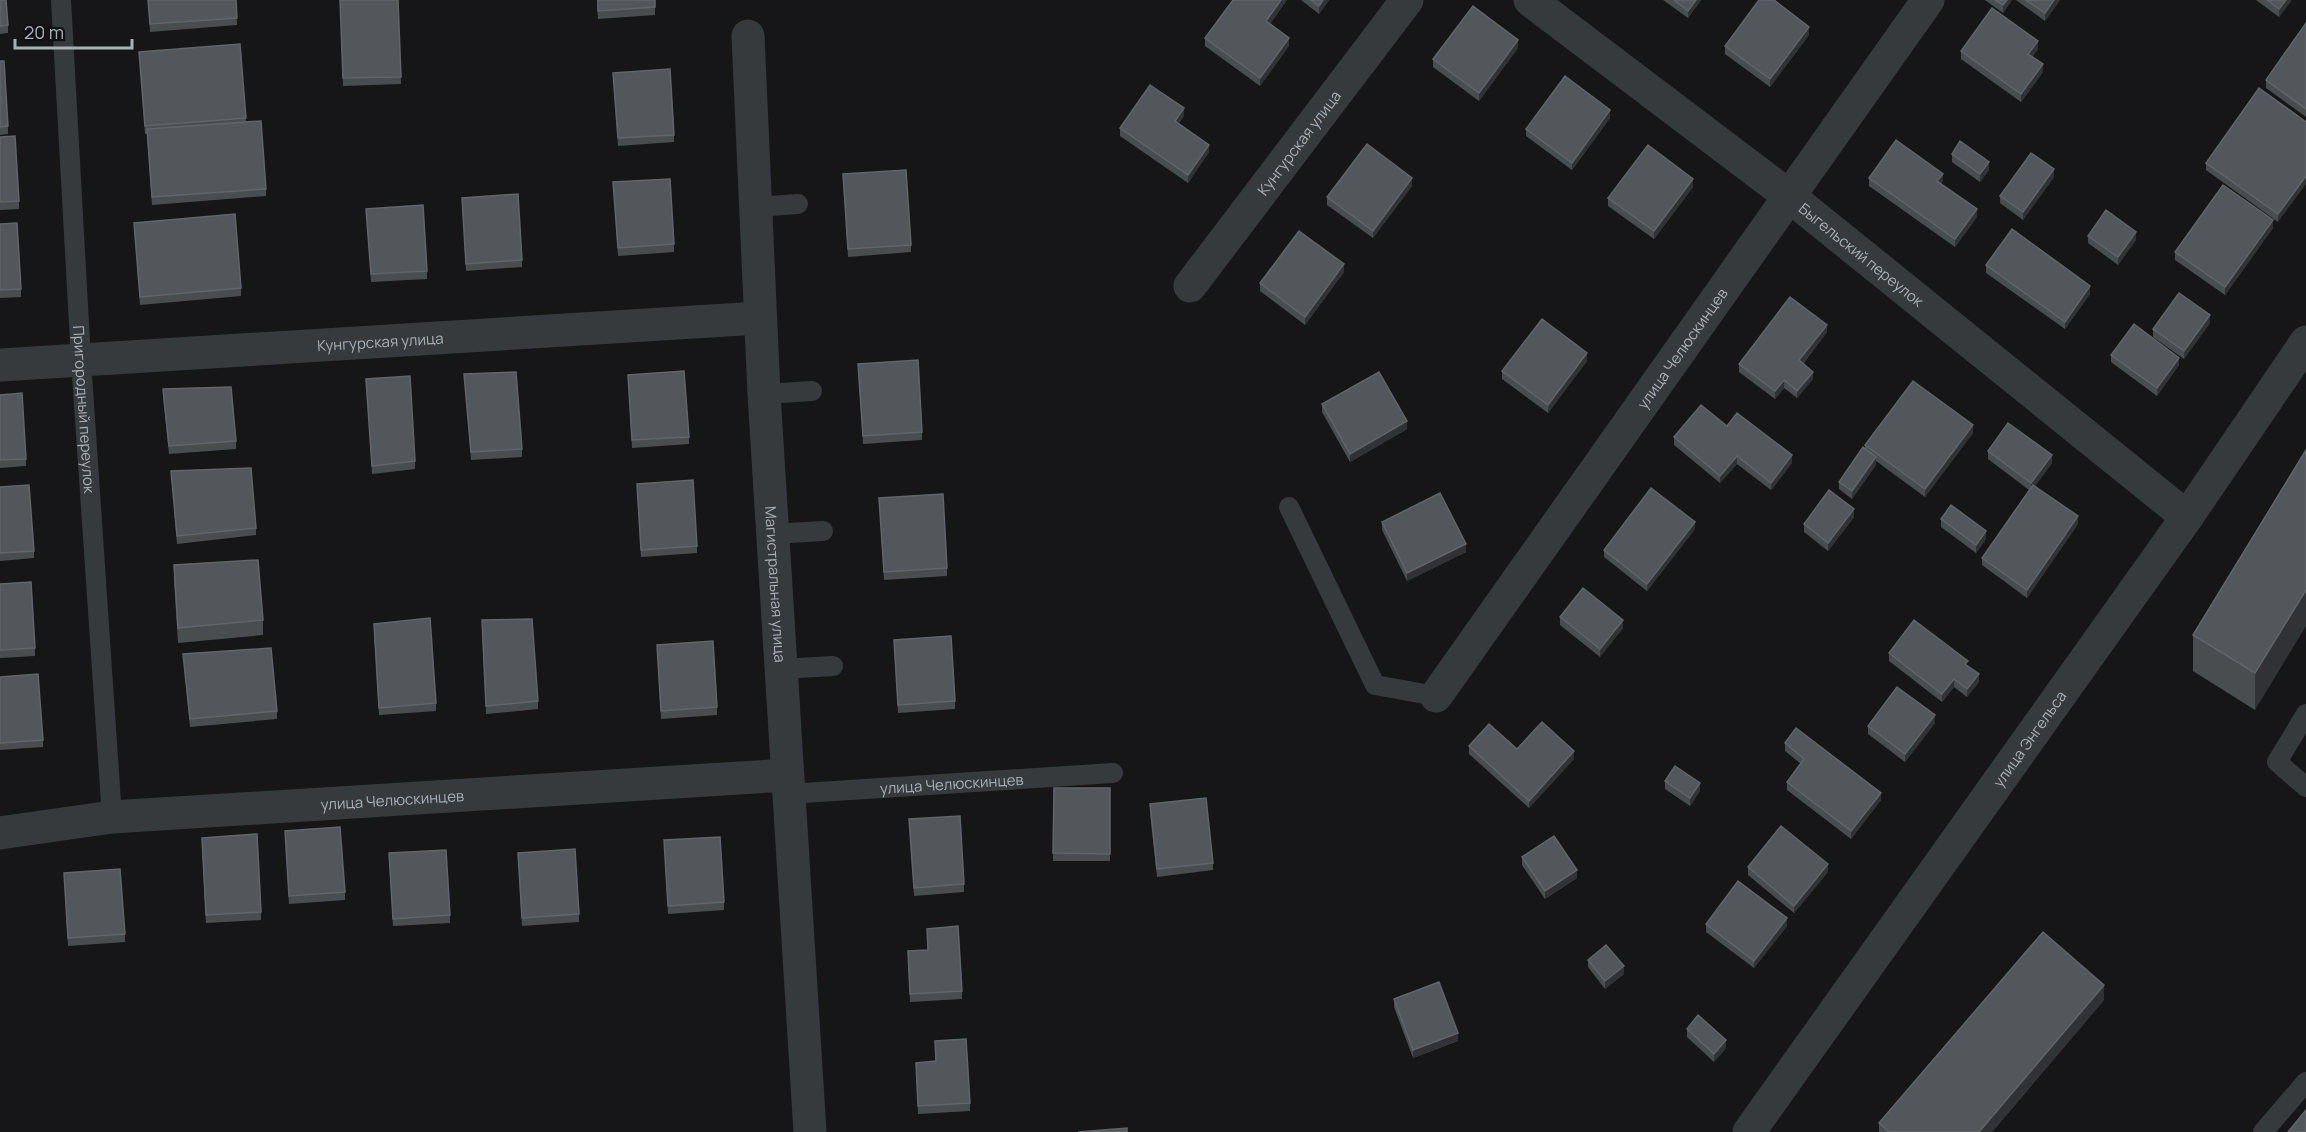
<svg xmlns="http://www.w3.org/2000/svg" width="2306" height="1132" font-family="Manrope,sans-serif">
<rect width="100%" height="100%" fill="#161618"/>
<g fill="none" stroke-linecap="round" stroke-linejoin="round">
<g stroke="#373a3d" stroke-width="20">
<path id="s1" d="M61,0L81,360L112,817"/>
<path d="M755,207L798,204"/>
<path d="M764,394L812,391"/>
<path d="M1289,507L1375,685L1436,696"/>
<path d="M772,534L823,531"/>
<path d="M781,669L833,666"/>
<path d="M2306,714L2277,762L2306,787"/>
<path id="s2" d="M788,794L1113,773"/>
<path d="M2263,1132L2306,1082"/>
</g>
<g stroke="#373a3d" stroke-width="33">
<path id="s3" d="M1530,0L1789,196L2187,517"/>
<path id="s4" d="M748,36L764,394L810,1132"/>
<path id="s5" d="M1190,286L1407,0"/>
<path id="s6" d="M0,365L759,318"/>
<path id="s7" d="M1436,696L1928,0"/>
<path id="s8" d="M0,833L112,817L787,775"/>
<path id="s9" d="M1749,1132L2187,517L2306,342"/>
</g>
</g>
<path fill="#494d50" d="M0,0L8,25V33L0,34Z
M148,0H236L237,25L150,32Z
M340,0H398L401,84L343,86Z
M597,0H655V15L598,19Z
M1233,0H1287L1270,24L1289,46L1260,86L1205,46V38Z
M1301,0H1329L1319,14Z
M1663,0H1701L1688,18Z
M1985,0H2012L2003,13Z
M2016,0H2060L2045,21Z
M2256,0H2291V1L2279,17Z
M2306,23V117L2266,88V80Z
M1809,35L1770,87L1725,54V46Z
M1518,48L1479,101L1433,67V59Z
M2038,49L2032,57L2043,72L2021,102L1961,59V51Z
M139,52L246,118V122L266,189V196L152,205L147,134H145Z
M0,61L8,126V134L0,135Z
M613,73L674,135V142L618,146Z
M1184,116L1179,123L1209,152L1188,183L1120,136V128Z
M1610,118L1572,170L1526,136V129Z
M2306,122L2278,222L2206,170V163Z
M0,137L19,201V209L0,210Z
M1952,154L1989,170L1980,182L1952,162Z
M843,174L911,245V252L848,257Z
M2054,177L2023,220L2000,203V196Z
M1869,178L1943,181L1941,184L1977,217L1955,247L1869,186Z
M613,182L674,244V252L618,256Z
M1412,186L1373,238L1327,205V197Z
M1693,187L1654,239L1608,206V198Z
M462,198L522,260V267L466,271Z
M366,209L427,271V279L371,282Z
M134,223L241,288V296L140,305Z
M0,224L21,289V297L0,298Z
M2273,228L2225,295L2175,260V252Z
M2088,236L2136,240L2118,265L2088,243Z
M1986,265L2090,294L2065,329L1986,273Z
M1344,272L1305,325L1260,291V283Z
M2210,323L2184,359L2153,337V329Z
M1827,332L1803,364L1813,379L1797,398L1784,388L1775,399L1739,372V364Z
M2111,355L2179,365L2157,396L2111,362Z
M1587,361L1548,413L1502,379V371Z
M858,364L922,432V440L863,444Z
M464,374L522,449V457L471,460Z
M628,375L689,437V444L632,448Z
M366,379L415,461V469L372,474Z
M163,389L236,441V449L169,454L163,396Z
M0,395L26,459V466L0,468Z
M1322,404L1407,429L1350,462L1322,412Z
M1727,426L1792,463L1771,490L1737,464L1720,483L1674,445V437Z
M1973,433L1925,497L1876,461V465L1852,499L1839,489V482L1865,449V445Z
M2306,450L2255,710L2193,671V635Z
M1988,451L2052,463L2035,486L2078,524L2027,598L1982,565V558L2029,490L1988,459Z
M171,471L256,528V535L177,544Z
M637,484L697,546V553L641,557Z
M0,487L34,551V558L0,561Z
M879,498L947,568V576L884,580Z
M1854,517L1828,551L1804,532V524Z
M1941,519L1986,539L1976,553L1941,527Z
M1382,522L1466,552L1407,581L1382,530Z
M1695,529L1647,591L1604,557V550Z
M174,565L263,620V635L178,643L174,580Z
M0,584L35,648V656L0,658Z
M1560,617L1623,628L1600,657L1560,625Z
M482,628L538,701V709L486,714Z
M374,632L436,703V711L379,715Z
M894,640L955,701V709L898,713Z
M657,645L717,707V715L661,719Z
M1889,653L1968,666L1979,682L1967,697L1954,687L1942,702L1889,661Z
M183,654L277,711V719L190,727Z
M0,677L43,740V747L0,750Z
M1935,723L1905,762L1868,734V726Z
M1785,743L1881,800L1851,839L1787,790V782L1801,764L1785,751Z
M1469,746L1517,749L1574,759L1529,808L1469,754Z
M1665,781L1700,791L1690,806L1665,789Z
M1054,788H1110V861H1053Z
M1150,804L1213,863V870L1157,877L1150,812Z
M909,819L964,884V892L914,896Z
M285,831L345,892V900L289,904Z
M664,840L724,902V910L668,914Z
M202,846L261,912V920L206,923Z
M389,853L450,915V923L393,926Z
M518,853L579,914V922L522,926Z
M1522,857L1577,878L1545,899L1522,865Z
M1748,867L1828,872L1794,913L1748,875Z
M64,873L125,934V942L68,946Z
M1706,924L1787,926L1754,968L1706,932Z
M927,950L962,991V999L910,1002L908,951Z
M1588,960L1624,974L1605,989L1588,967Z
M1394,999L1458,1041L1413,1058L1394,1007Z
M2104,1000L1992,1132H1879V1123Z
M1687,1029L1726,1048L1714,1062L1687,1037Z
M935,1041L970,1103V1111L918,1114L916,1063L935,1061Z"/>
<path fill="#303235" d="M1281,0H1287L1266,29V21Z
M1323,0H1329L1319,14V6Z
M1696,0H1701L1688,18V11Z
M2007,0H2012L2003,13V5Z
M2054,0H2060L2045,21V13Z
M2286,0H2291V1L2279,17V9Z
M1809,27V35L1770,87V79Z
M1289,38V46L1260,86V78Z
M1518,40V48L1479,101V93Z
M2038,41V49L2028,62V54Z
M2043,64V72L2021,102V94Z
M1184,108V116L1175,128V121Z
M1610,110V118L1572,170V163Z
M1209,145V152L1188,183V175Z
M1989,162V170L1980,182V174Z
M2054,169V177L2023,220V212Z
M1943,174V181L1937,189V181Z
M2306,176V184L2278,222V214Z
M1412,178V186L1373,238V231Z
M1693,179V187L1654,239V231Z
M1977,209V217L1955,247V239Z
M2273,220V228L2225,295V287Z
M2136,232V240L2118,265V257Z
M1344,264V272L1305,325V317Z
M2090,286V294L2065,329V322Z
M2210,315V323L2184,359V351Z
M1827,325V332L1799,368V360Z
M1587,353V361L1548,413V405Z
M2179,358V365L2157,396V388Z
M1813,372V379L1797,398V391Z
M1784,380V388L1775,399V391Z
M1407,421V429L1350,462V454Z
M1973,425V433L1925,497V489Z
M1792,455V463L1771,490V483Z
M2052,455V463L2031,491V483Z
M1737,456V464L1720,483V476Z
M1876,457V465L1852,499V491Z
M1854,509V517L1828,551V543Z
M2078,516V524L2027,598V590Z
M1695,522V529L1647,591V584Z
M1986,531V539L1976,553V545Z
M1466,544V552L1407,581V573Z
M2306,590V626L2255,710V673Z
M1623,620V628L1600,657V649Z
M1979,674V682L1967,697V689Z
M1954,679V687L1942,702V694Z
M1935,715V723L1905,762V754Z
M1574,751V759L1529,808V801Z
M1700,783V791L1690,806V798Z
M1881,793V800L1851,839V831Z
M1828,864V872L1794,913V906Z
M1577,870V878L1545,899V891Z
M1787,918V926L1754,968V961Z
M1624,966V974L1605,989V981Z
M2104,985V1000L1992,1132H1979Z
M1458,1033V1041L1413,1058V1050Z
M1726,1040V1048L1714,1062V1054Z"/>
<path fill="#53575b" stroke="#616569" stroke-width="1.5" d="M0,0H6L8,25L0,26Z
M148,0H236L237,18L150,24Z
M340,0H398L401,77L343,78Z
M598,0H655V7L598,11Z
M1233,0H1281L1266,21L1289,38L1260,78L1205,38Z
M1311,0H1323L1319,6Z
M1674,0H1696L1688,11Z
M1759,0H1774L1809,27L1770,79L1725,46Z
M1995,0H2007L2003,5Z
M2026,0H2054L2045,13Z
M2267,0H2286L2279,9Z
M1473,6L1518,40L1479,93L1433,59Z
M1992,8L2038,41L2028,54L2043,64L2021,94L1961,51Z
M2306,23V109L2266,80Z
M240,44L246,118L145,126L139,52Z
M0,61H4L8,126L0,127Z
M670,69L674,135L618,138L613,73Z
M1565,76L1610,110L1572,163L1526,129Z
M1150,85L1184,108L1175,121L1209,145L1188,175L1120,128Z
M2259,88L2306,122V176L2278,214L2206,163Z
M261,121L266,189L152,197L147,129Z
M15,136L19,201L0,202V137Z
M1896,140L1943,174L1937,181L1977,209L1955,239L1869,178Z
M1960,141L1989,162L1980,174L1952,154Z
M1367,144L1412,178L1373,231L1327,197Z
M1648,145L1693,179L1654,231L1608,198Z
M2031,153L2054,169L2023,212L2000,196Z
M906,170L911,245L848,249L843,174Z
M670,179L674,244L618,248L613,182Z
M2223,185L2273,220L2225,287L2175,252Z
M518,194L522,260L466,264L462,198Z
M423,205L427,271L371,274L366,209Z
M2106,210L2136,232L2118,257L2088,236Z
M235,214L241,288L140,297L134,223Z
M17,223L21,289L0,290V224Z
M2012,229L2090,286L2065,322L1986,265Z
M1299,231L1344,264L1305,317L1260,283Z
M2179,293L2210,315L2184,351L2153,329Z
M1790,297L1827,325L1799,360L1813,372L1797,391L1784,380L1775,391L1739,364Z
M1542,319L1587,353L1548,405L1502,371Z
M2134,324L2179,358L2157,388L2111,355Z
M918,360L922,432L863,436L858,364Z
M684,371L689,437L632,440L628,375Z
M516,372L522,449L471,452L464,374Z
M1379,372L1407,421L1350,454L1322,404Z
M410,376L415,461L372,466L366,379Z
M1913,381L1973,425L1925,489L1865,445Z
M231,387L236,441L169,446L163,389Z
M22,393L26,459L0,460V395Z
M1701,405L1727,426L1737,413L1792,455L1771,483L1737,456L1720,476L1674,437Z
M2008,423L2052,455L2031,483L1988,451Z
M1863,447L1876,457L1852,491L1839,482Z
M2306,450V590L2255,673L2193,635Z
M251,468L256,528L177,536L171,471Z
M693,480L697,546L641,550L637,484Z
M29,485L34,551L0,553V487Z
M2033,485L2078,516L2027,590L1982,558Z
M1651,488L1695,522L1647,584L1604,550Z
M1829,490L1854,509L1828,543L1804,524Z
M1440,493L1466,544L1407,573L1382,522Z
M943,494L947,568L884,572L879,498Z
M1951,505L1986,531L1976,545L1941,519Z
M258,560L263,620L178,628L174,565Z
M31,582L35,648L0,650V584Z
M1583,588L1623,620L1600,649L1560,617Z
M430,618L436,703L379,708L374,624Z
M532,619L538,701L486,706L482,620Z
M1914,620L1968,661L1965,664L1979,674L1967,689L1954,679L1942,694L1889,653Z
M951,636L955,701L898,705L894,640Z
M713,641L717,707L661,711L657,645Z
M271,648L277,711L190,719L183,654Z
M38,674L43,740L0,743V677Z
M1897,687L1935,715L1905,754L1868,726Z
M1542,722L1574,751L1529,801L1469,746L1489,724L1517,749Z
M1796,728L1881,793L1851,831L1787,782L1804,759L1785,743Z
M1675,766L1700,783L1690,798L1665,781Z
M1054,788H1110V854L1053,853Z
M1206,798L1213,863L1157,869L1150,804Z
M960,816L964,884L914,888L909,819Z
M1781,826L1828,864L1794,906L1748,867Z
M340,827L345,892L289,896L285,831Z
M257,834L261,912L206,915L202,838Z
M1554,836L1577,870L1545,891L1522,857Z
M720,837L724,902L668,906L664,840Z
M575,849L579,914L522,918L518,853Z
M446,850L450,915L393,919L389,853Z
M120,869L125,934L68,938L64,873Z
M1738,881L1787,918L1754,961L1706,924Z
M958,926L962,991L910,994L908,951L928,950L927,929Z
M2043,932L2104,985L1979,1132H1889L1879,1123Z
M1606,945L1624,966L1605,981L1588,960Z
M1439,982L1458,1033L1413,1050L1394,999Z
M1698,1015L1726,1040L1714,1054L1687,1029Z
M966,1039L970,1103L918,1106L916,1063L936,1061L935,1041Z
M2306,1110V1132H2288Z
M1127,1128V1132H1078Z"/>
<g text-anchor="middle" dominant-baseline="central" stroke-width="5" stroke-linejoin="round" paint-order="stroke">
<g font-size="15" fill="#a8b1b7" stroke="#111113">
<text stroke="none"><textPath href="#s5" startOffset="180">Кунгурская улица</textPath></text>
<text stroke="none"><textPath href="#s3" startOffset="418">Быгельский переулок</textPath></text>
<text stroke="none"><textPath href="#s6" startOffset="381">Кунгурская улица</textPath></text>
<text stroke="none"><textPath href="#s7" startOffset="426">улица Челюскинцев</textPath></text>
<text stroke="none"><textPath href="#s1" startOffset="410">Пригородный переулок</textPath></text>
<text stroke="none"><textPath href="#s4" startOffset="549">Магистральная улица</textPath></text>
<text stroke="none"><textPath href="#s9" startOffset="483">улица Энгельса</textPath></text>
<text stroke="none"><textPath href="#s2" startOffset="164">улица Челюскинцев</textPath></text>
<text stroke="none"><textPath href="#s8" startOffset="394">улица Челюскинцев</textPath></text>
</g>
</g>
<path d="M15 39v9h117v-9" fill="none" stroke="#a8b1b7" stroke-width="3"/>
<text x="24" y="39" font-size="18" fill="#a8b1b7" stroke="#111113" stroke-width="4.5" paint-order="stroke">20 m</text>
</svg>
